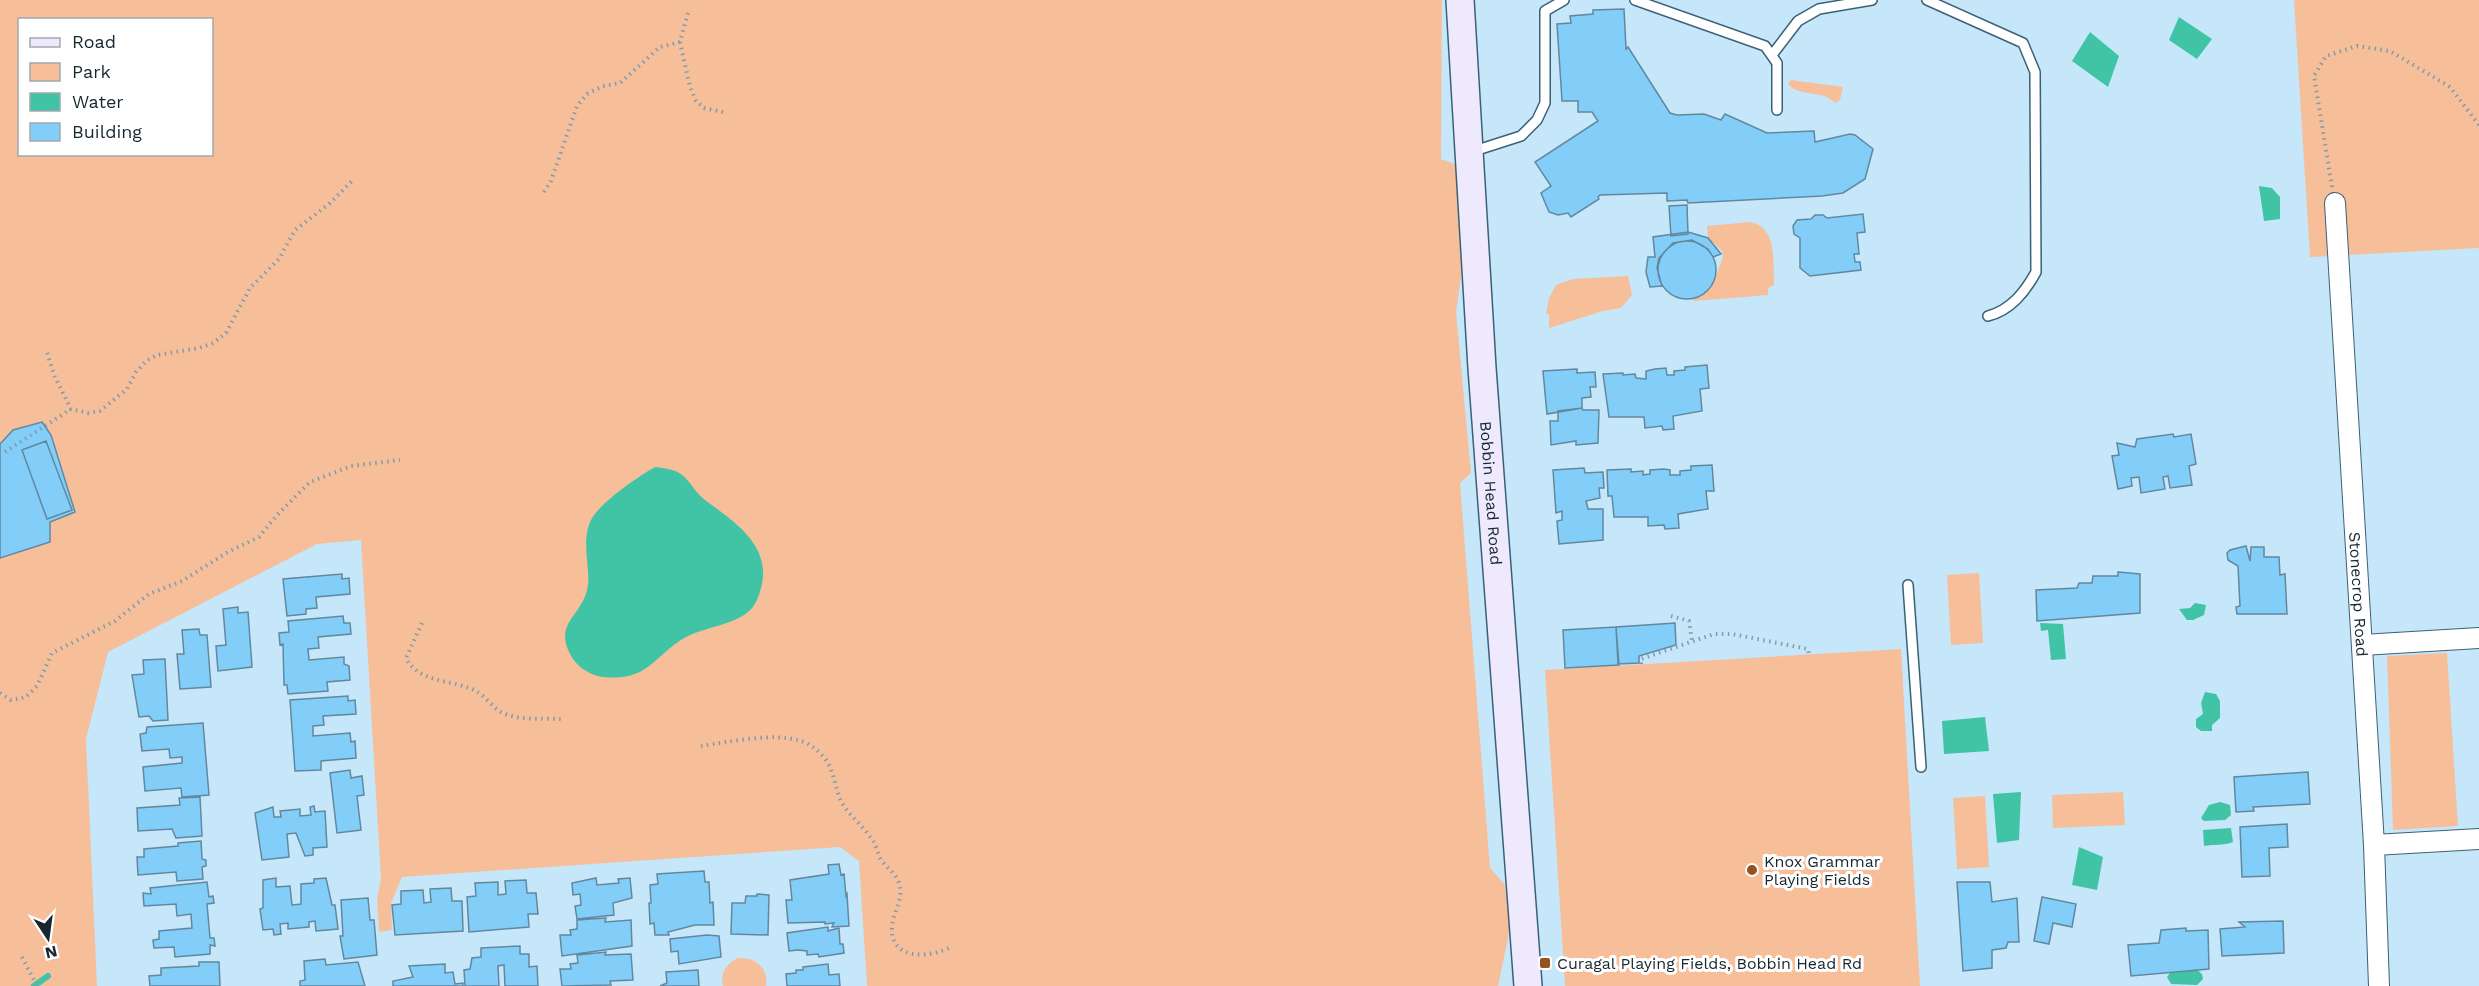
<svg xmlns="http://www.w3.org/2000/svg" width="2479" height="986" font-family="'Work Sans',sans-serif">
<rect width="100%" height="100%" fill="#c6e6fa"/>
<path fill="#f6bf9a" fill-rule="evenodd" d="M0,0H1442L1441,159L1476,172L1456,312L1471,473L1460,483L1490,868L1505,885L1510,928L1498,986H867L859,861L840,847L402,877L391,903L392,930L379,932L377,899L381,879L361,540L317,544L108,652L86,739L97,986H0ZM20,20H212V154H20Z
M2294,0H2479V248L2310,257Z
M1791,80L1843,87L1840,100L1835,103C1822,89 1800,98 1788,84Z
M1750,222C1778,227 1773,263 1774,285L1768,288V295L1694,301L1693,298C1713,292 1717,274 1723,256L1722,251L1708,238L1707,226Z
M1628,276L1632,295L1621,308L1603,311L1549,328V314H1546L1549,298L1556,285L1573,279Z
M1979,573L1983,643L1951,645L1947,575Z
M1901,649L1920,986H1565L1545,670Z
M2447,653L2458,826L2393,830L2387,656Z
M2123,792L2125,825L2053,828L2052,795Z
M1985,796L1989,867L1957,869L1953,798Z
M738,958C756,957 769,968 766,986H723C720,973 726,964 738,958Z"/>
<path fill="#41c4a6" d="M2179,17L2212,39L2197,59L2169,40Z
M2090,32L2119,56L2108,87L2072,61Z
M2259,186L2272,188L2280,197V219L2264,221Z
M655,467C693,470 684,485 709,503C738,524 772,548 761,588C759,596 755,607 748,612C729,627 701,627 681,640C650,661 646,681 603,677C592,676 579,668 573,659C550,622 584,617 588,585C590,562 579,534 595,514C606,499 639,476 655,467Z
M2195,603L2206,605L2204,615L2193,620H2187L2179,609L2190,608Z
M2040,623L2063,624L2066,659L2051,660L2048,630L2041,631Z
M2205,692L2216,694L2220,701V718L2212,725V731H2201L2196,727V719L2203,714L2201,703Z
M1985,717L1989,751L1944,754L1942,721Z
M2021,792L2019,840L1997,843L1993,794Z
M2220,802L2230,805L2231,815L2225,820L2204,821L2201,818L2209,805Z
M2231,828L2233,842C2223,846 2214,844 2204,846L2203,830Z
M2079,847L2103,857L2097,890L2072,885Z
M2196,969L2202,974L2203,979L2197,985L2171,984L2167,977L2170,973Z"/>
<g fill="none" stroke-linecap="round" stroke-linejoin="round">
<path stroke="#41c4a6" stroke-width="6" d="M34,986L48,976"/>
</g>
<path fill="#82cef9" stroke="#62889e" stroke-width="1.5" d="M1624,9L1626,49L1628,47L1670,113L1677,115L1704,114L1721,120L1725,114L1767,133L1814,131L1815,142L1850,134L1855,135L1873,149L1865,179L1843,193L1822,196L1688,203L1687,200L1667,201V193L1600,195L1598,197L1599,199L1571,217L1568,213L1558,215L1549,212L1541,193L1551,186L1535,162L1598,121L1592,112H1578V101H1562L1557,24L1571,23L1570,16L1593,14V10Z
M1687,205L1688,234L1671,236L1669,206Z
M1863,214L1865,232L1857,233L1859,254H1854L1855,262H1860L1861,270L1810,276L1800,268V238L1794,234L1793,226L1797,220L1811,219L1815,215H1823L1827,218Z
M1688,232L1708,238L1721,254L1713,257L1708,249L1692,240L1673,243L1659,258L1657,268L1662,286L1650,287L1646,272L1648,257H1655L1653,237Z
M1658 270a29 29 0 1 1 58 0a29 29 0 1 1-58 0Z
M1707,365L1709,388L1700,389L1702,411L1673,416L1674,429L1663,430L1662,426L1645,428L1644,417H1609L1603,374L1623,373V375L1635,374L1636,378L1646,379V371L1655,369L1666,368L1667,375H1674V371L1685,370V367Z
M1577,369V373L1595,372L1596,387H1590L1591,397L1582,398V408L1547,414L1543,371Z
M1582,408L1583,410H1599L1598,443L1576,445V441L1551,445L1550,421H1558V411Z
M42,422L51,435L75,512L50,522V542L0,558V444L13,430Z
M2173,434L2174,437L2191,434L2196,464L2189,466L2192,485L2170,488L2168,476L2163,477L2165,489L2141,493L2139,477L2131,478L2132,486L2118,489L2112,456L2119,455L2117,443L2135,447L2137,439Z
M46,441L72,510L47,519L22,450Z
M1712,465L1714,491H1706L1708,509L1678,514L1679,528L1665,529L1664,525L1648,526V517H1614L1612,496H1608L1607,470L1631,469V472L1643,471V475L1650,474V470L1664,469L1670,470V475H1680V471L1691,470V466Z
M1584,468L1585,473L1603,472L1604,488H1599L1600,498L1586,501L1588,509H1603V540L1559,544L1557,521L1562,520V511L1556,513L1553,470Z
M2246,546L2250,561L2251,547H2264V557H2279L2280,575L2285,574L2287,614H2237L2236,607L2240,606L2238,566L2228,560L2227,553L2230,550Z
M2118,572L2140,574V613L2037,621L2036,590L2077,588L2079,583H2092L2093,576H2118Z
M342,574V579L349,578L350,594L316,597L317,608L306,609V614L287,616L283,579Z
M238,607V613L248,612L252,667L218,671L216,646L226,645L223,609Z
M343,616L344,623H350L351,634L318,637L319,648L308,649L309,660L344,657V664L349,666L350,680L327,682L328,691L288,694L287,685H284L283,644L280,645L279,633L289,632L288,621Z
M1675,623L1676,645L1639,656V663L1618,664L1616,627Z
M1616,627L1619,665L1565,668L1563,630Z
M199,629L200,635H207L211,687L180,689L177,654H184L182,630Z
M165,659L168,720L153,721L149,716L139,717L132,675L144,674L143,660Z
M348,696V701L355,700L356,714L323,716L324,725L313,726V736L350,733L351,742L355,741L356,758L321,761V770L295,771L290,700Z
M203,723L209,795L182,797L181,788L145,791L143,767L182,763V757L170,758L169,749L142,751L140,734L146,733L147,727Z
M350,770L351,778L362,776L364,795L357,796L361,830L337,833L330,773Z
M2308,772L2310,804L2253,807L2254,811L2236,812L2234,777Z
M200,797L202,836L176,838L172,829L138,831L137,808L180,805L179,798Z
M314,806L315,812L325,811L327,847L313,848V855L305,856L296,833L287,834L289,857L262,860L255,813L273,807L274,817H281L280,811L300,809V816L311,815L310,807Z
M2287,824L2288,847L2269,848L2270,876L2242,877L2240,827Z
M201,841L202,859L206,860V866L202,867L203,879L177,881L176,872L138,875L137,857H144V849L178,846V843Z
M839,864L841,875L844,874L846,896L847,894L849,926L832,927L834,923L825,924V922L788,923L786,900H792L790,880L829,874L828,865Z
M704,871L705,882H709L710,903L713,902L714,925H695L668,932L669,935H655L654,923L650,924L649,903H651L650,885L658,884L657,874Z
M276,878V887L290,886L292,905L301,904V884L314,883V879L326,878L332,905H335L338,929L316,931L315,921L309,922V927L288,929V923L280,924L281,934L274,935L273,929L263,930L260,909L263,908V880Z
M596,878L597,885L619,883L618,879L630,878L632,898L613,903L614,915L577,919L575,906L581,905L580,894L573,895L572,883Z
M526,880L527,893H536L538,914H528L529,927L469,932L467,897L476,896L475,883L498,882V895L506,894L505,881Z
M207,882L209,897L213,896L214,903L207,904L210,938H214L215,946L210,945V954L175,957L174,947L154,948L153,940L159,939V931L192,928L191,914L177,916L176,904L144,906L143,893L151,894L150,888Z
M1957,882H1990L1992,902L2017,898L2019,942H2008L2006,948L1992,950V968L1963,971Z
M451,888L452,901H462L463,931L395,935L392,905L401,904V891L423,890L424,903L431,902L430,889Z
M757,894L769,895L768,935L731,934L732,903H745L746,896H757Z
M2042,897L2076,904L2072,927L2053,923L2049,944L2034,941Z
M368,898L370,920H374L377,955L344,959L340,936H343L341,900Z
M606,918L605,922L631,920L632,946L562,956L560,935H571L570,930L577,929V920Z
M2283,921L2284,953L2222,956L2220,929L2245,927L2239,922Z
M828,927V931L839,928L840,944H843L844,953L819,957L818,954L807,955V951L798,950L789,951L787,933Z
M2186,928V931L2208,930L2209,969L2131,976L2128,945L2159,943L2161,930Z
M707,935L719,936L721,957L679,964L678,951L671,952L670,939Z
M520,946V954H529V967L537,966L538,986H505L504,965L498,966L499,986H465L464,970L470,969L472,958L481,957V948Z
M606,952L605,955L631,954L633,980L610,981L611,985L562,986L560,969H571L570,964L578,963L577,955Z
M325,959L326,965L358,962L365,986H300V981L305,980L304,961Z
M199,962H219L220,986H150L149,976L161,975V968L199,966Z
M445,964V973L453,972L455,984L463,983V986H393V981L413,977L409,966Z
M828,964L829,975L839,974L840,986H787L786,974L796,973V970H803V967Z
M698,970L699,986H660L667,983L666,972Z"/>
<g fill="none" stroke-linecap="round" stroke-linejoin="round">
<defs>
<path id="service" d="M1635,0L1765,46L1777,63V110
M1927,0L2023,43L2035,72L2036,272C2025,292 2011,310 1988,316
M1772,55L1798,21L1819,9L1872,0
M1471,152L1521,136L1537,120L1545,103V11L1564,0
M1908,585L1921,767"/>
<g id="minor">
<path id="s1" d="M2335,203L2374,845L2379,986"/>
<path d="M2362,645L2479,638"/>
<path d="M2374,845L2479,839"/>
</g>
<g id="secondary">
<path id="s2" d="M1460,0L1482,368L1528,986"/>
</g>
</defs>
<use href="#service" stroke="#3c6176" stroke-width="12"/>
<use href="#minor" stroke="#3c6176" stroke-width="22"/>
<use href="#secondary" stroke="#3c6176" stroke-width="30"/>
<path stroke="#819bab" stroke-width="4" stroke-dasharray="1.5 4.5" stroke-linecap="butt" d="M688,13L680,42L690,87L696,101L704,108L727,113
M2332,187L2314,76L2326,56L2357,46L2390,51L2450,87L2479,125
M544,192L551,181L577,106L587,94L603,86L620,83L660,47L680,42
M47,353L55,377L71,409L88,413L100,411L127,389L136,372L146,361L157,355L199,348L213,343L226,333L250,288L279,259L295,230L329,204L353,180
M5,452L71,409
M1671,616L1689,621L1692,642
M422,623L406,658C419,684 453,679 476,691C485,696 492,707 501,712C518,721 542,718 561,719
M1641,664V659L1714,634H1732L1808,649L1809,654
M0,693L11,700L26,697L37,686L52,653L115,621L149,594L182,581L228,552L259,537L277,515L310,482L351,466L400,460
M701,746C728,742 775,732 801,741C811,744 819,751 826,760C836,774 834,791 844,806C852,818 865,828 873,841C877,847 878,856 882,861C888,869 896,874 899,883C904,901 893,911 892,927C890,961 930,958 951,947
M22,957L37,986"/>
<use href="#service" stroke="#fff" stroke-width="9"/>
<use href="#minor" stroke="#fff" stroke-width="20"/>
<use href="#secondary" stroke="#eee9fd" stroke-width="27"/>
</g>
<g fill="#955320" stroke="#fff" stroke-width="2">
<circle cx="1752" cy="870" r="6"/>
<rect x="1539" y="957" width="12" height="12" rx="3"/>
</g>
<g text-anchor="middle" dominant-baseline="central" stroke-width="6" stroke-linejoin="round" paint-order="stroke">
<g font-size="16" fill="#172730" stroke="#fff">
<text stroke="none"><textPath href="#s2" startOffset="494">Bobbin Head Road</textPath></text>
<text stroke="none"><textPath href="#s1" startOffset="392">Stonecrop Road</textPath></text>
</g>
<g font-size="16" fill="#172730" stroke="#fff" text-anchor="start">
<text x="1764" y="861">Knox Grammar<tspan x="1764" dy="18">Playing Fields</tspan></text>
<text x="1557" y="963">Curagal Playing Fields, Bobbin Head Rd</text>
</g>
</g>
<rect x="18" y="18" width="195" height="138" fill="#ffffff" stroke="#a2a9ac" stroke-width="1.5"/>
<rect x="30" y="38" width="30" height="9" fill="#eee9fd" stroke="#a2a9ac" stroke-width="1.5"/>
<text x="72" y="48" font-size="18" fill="#172730">Road</text>
<rect x="30" y="63" width="30" height="18" fill="#f6bf9a" stroke="#a2a9ac" stroke-width="1.5"/>
<text x="72" y="78" font-size="18" fill="#172730">Park</text>
<rect x="30" y="93" width="30" height="18" fill="#41c4a6" stroke="#a2a9ac" stroke-width="1.5"/>
<text x="72" y="108" font-size="18" fill="#172730">Water</text>
<rect x="30" y="123" width="30" height="18" fill="#82cef9" stroke="#a2a9ac" stroke-width="1.5"/>
<text x="72" y="138" font-size="18" fill="#172730">Building</text>
<g transform="translate(48 938) rotate(167)" stroke="#ffffff" stroke-width="4.5" paint-order="stroke">
<path d="M0-4.5L10 22L0 15L-10 22Z" fill="#172730"/>
<text y="-9" font-size="16" font-weight="bold" text-anchor="middle" fill="#172730">N</text>
</g>
</svg>
